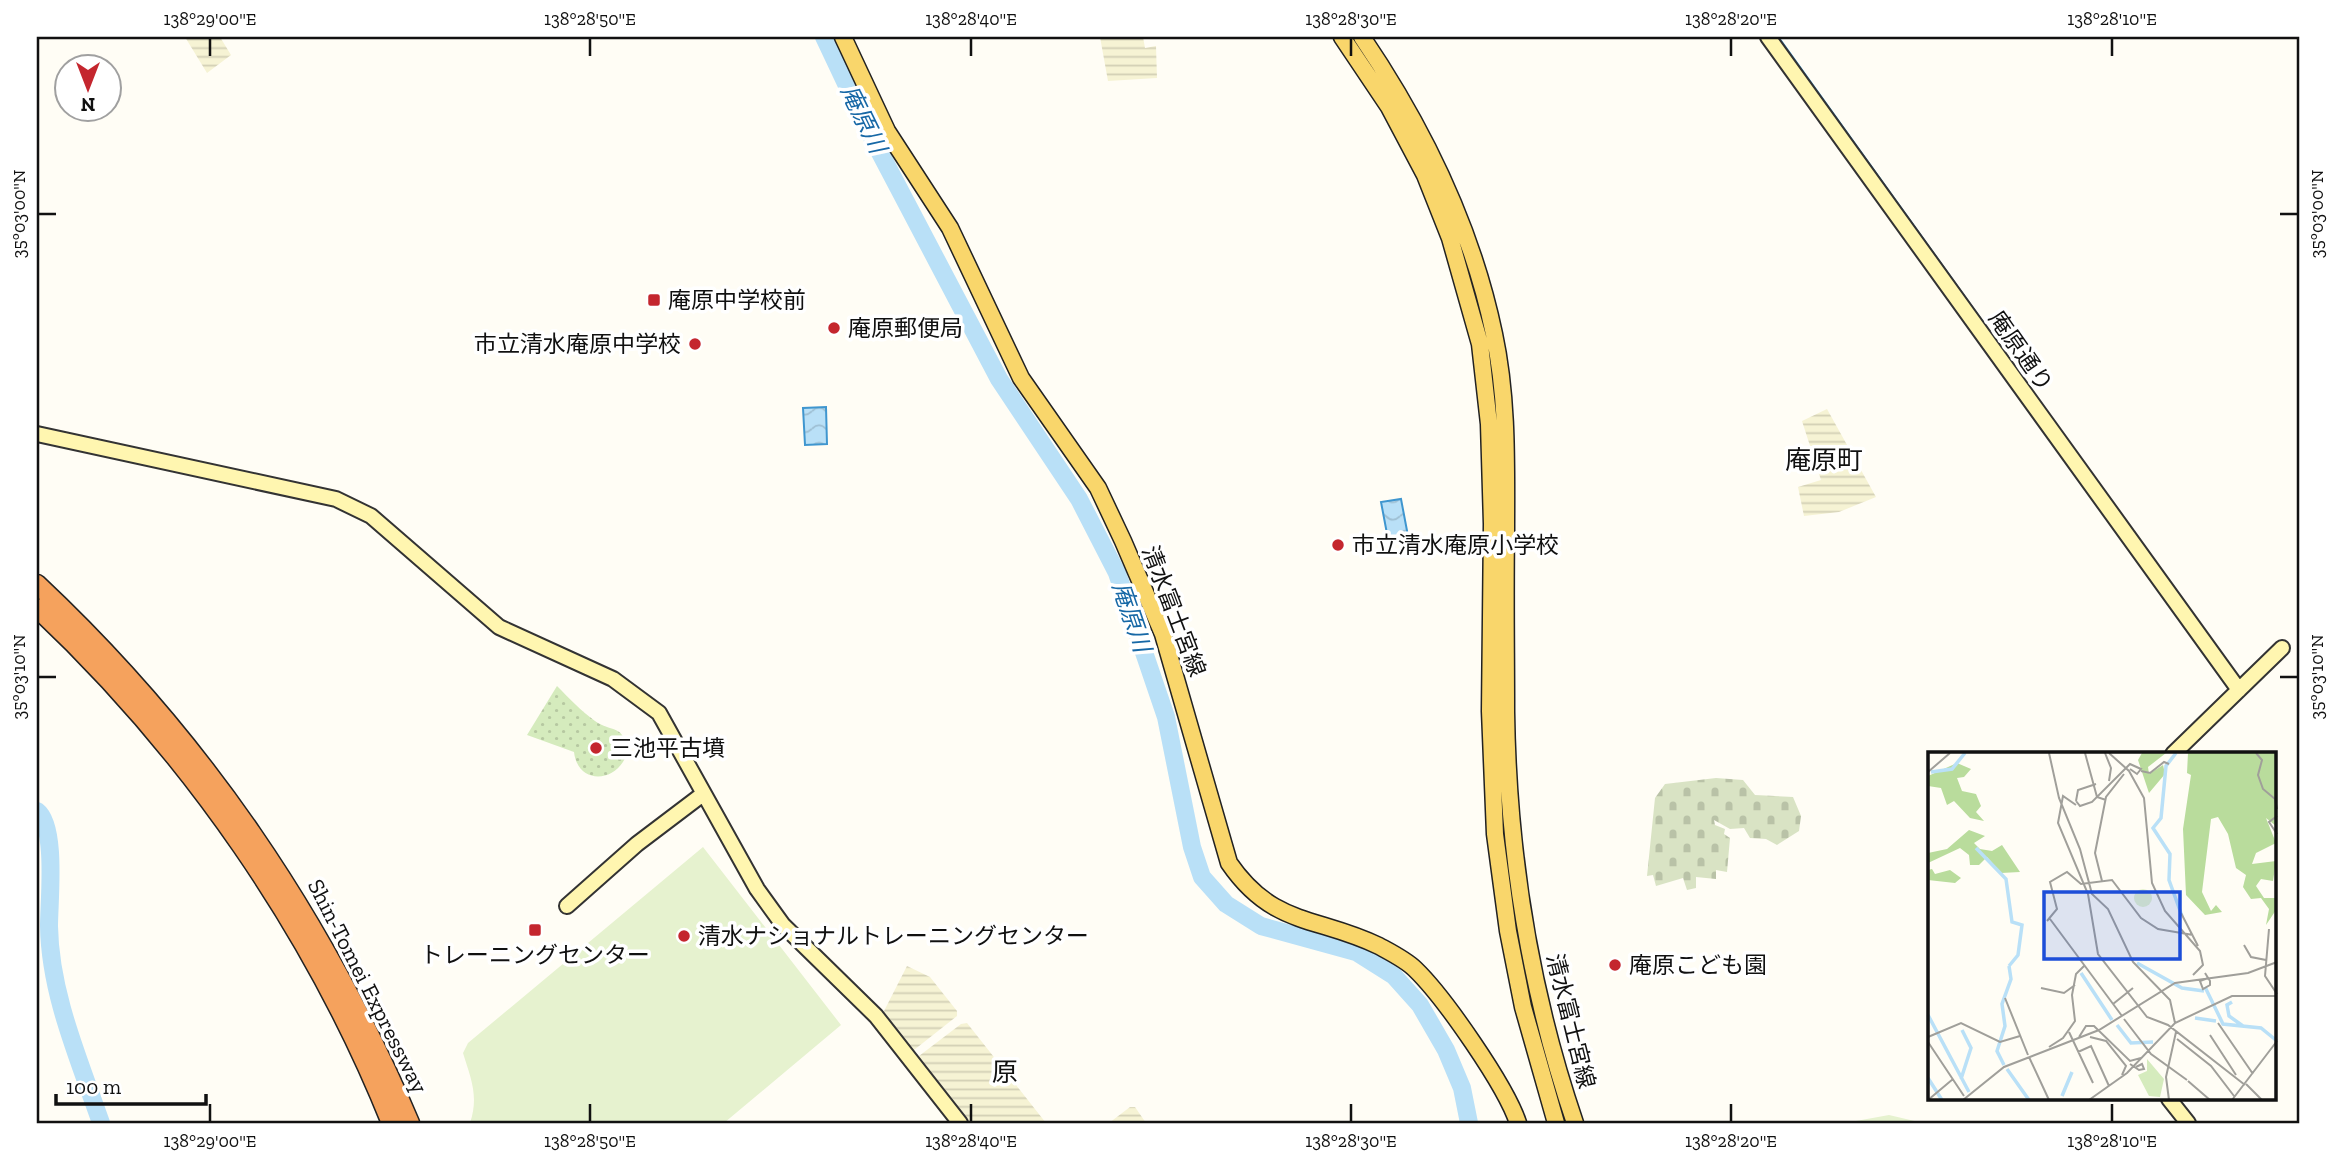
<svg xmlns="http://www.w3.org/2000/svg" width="2336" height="1160" font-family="'Zilla Slab','Noto Sans JP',serif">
<defs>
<pattern id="farmland-rules" width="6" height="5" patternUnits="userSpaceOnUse" patternTransform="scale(1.75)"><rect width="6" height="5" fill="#f6f3d4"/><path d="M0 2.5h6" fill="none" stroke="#d2cfb5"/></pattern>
<pattern id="grass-dots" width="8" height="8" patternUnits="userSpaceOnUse" patternTransform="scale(1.75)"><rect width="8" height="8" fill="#d5ebbd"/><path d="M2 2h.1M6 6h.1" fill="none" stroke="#b6c8a1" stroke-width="1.8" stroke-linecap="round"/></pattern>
<pattern id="cemetery-stones" width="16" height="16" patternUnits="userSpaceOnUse" patternTransform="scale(1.75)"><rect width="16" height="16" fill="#d9e3c4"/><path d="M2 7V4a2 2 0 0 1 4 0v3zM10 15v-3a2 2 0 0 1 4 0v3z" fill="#b9c2a7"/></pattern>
<pattern id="water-waves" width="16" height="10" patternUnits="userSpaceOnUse" patternTransform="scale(1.75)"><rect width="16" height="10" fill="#b9e0f7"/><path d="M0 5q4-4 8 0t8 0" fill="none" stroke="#9ebfd3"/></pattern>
</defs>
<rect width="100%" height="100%" fill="#fffdf5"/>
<path fill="url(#farmland-rules)" d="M185,37H220L231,55L207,73Z
M1100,37H1143L1145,48L1156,46L1157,78L1108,81Z
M1827,409L1876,497L1839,512L1804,516L1798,487L1821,480L1802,421Z
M907,966L930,977L957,1011V1016L914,1050L909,1049L884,1018V1011Z
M967,1023L1046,1123H969L919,1060V1056L961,1024Z
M1130,1107H1135L1146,1123H1109Z"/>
<path fill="url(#grass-dots)" d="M557,686C569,698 581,711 595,721C611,733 625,723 627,753C618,783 578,786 574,752L527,735Z"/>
<path fill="url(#cemetery-stones)" d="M1716,778L1743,780L1755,795L1793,797L1801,816L1799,831L1777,845L1766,839L1750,838L1744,828L1730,829L1714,820L1715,825L1725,829L1724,834L1730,838L1727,872L1716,870V879L1696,877V888L1687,890L1683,878L1656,886L1653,875L1647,876L1655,798L1665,784Z"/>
<path fill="#e6f2cf" d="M703,847L841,1025L724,1123H470C479,1096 471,1079 463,1053L468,1043Z
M1889,1115L1923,1123H1845Z"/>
<path fill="url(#water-waves)" stroke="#3f96cf" stroke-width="2" d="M826,407L827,444L805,445L803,408Z
M1401,499L1408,536L1388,539L1381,502Z"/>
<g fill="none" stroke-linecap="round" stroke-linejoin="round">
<path stroke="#3f96cf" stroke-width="2.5" d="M1778,37L1987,328"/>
<path stroke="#b9e0f7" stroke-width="18" d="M824,37L866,126L999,379L1079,499L1117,573L1166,717L1192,847L1202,877L1226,904L1261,926L1356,952L1394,976L1420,1005L1446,1050L1462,1088L1469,1123
M37,811C57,826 49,901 49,926C50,994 79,1059 101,1123"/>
<defs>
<path id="secondary" d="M1768,37L2239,690
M37,434L336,499L371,516L499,627L613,679L659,713L757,889L783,925L876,1016L960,1123
M2173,754L2282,648
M567,906L637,844L703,794
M2169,1099L2188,1123"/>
<path id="primary" d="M843,37L887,131L950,228L1021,378L1098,488L1123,541L1163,634L1229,863C1273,927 1317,916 1379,946C1390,952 1406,960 1415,969C1444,997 1506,1086 1518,1123
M1342,37L1389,107L1425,175L1450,238L1480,344L1489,424L1492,524L1490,711L1495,834L1508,931L1523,1007L1556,1123
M1362,37C1423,127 1472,228 1494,334C1508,399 1506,466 1506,532C1505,592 1506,652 1506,712C1508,852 1530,991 1575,1123"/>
<path id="highway" d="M37,584C201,738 322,916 410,1123
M37,608C189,751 313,929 391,1123"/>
</defs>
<use href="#secondary" stroke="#333" stroke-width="18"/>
<use href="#primary" stroke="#222" stroke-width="19"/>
<use href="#highway" stroke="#222" stroke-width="21"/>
<use href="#secondary" stroke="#fff6b0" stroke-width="14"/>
<use href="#primary" stroke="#f9d66b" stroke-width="16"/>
<use href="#highway" stroke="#f5a25d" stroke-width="18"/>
</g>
<path fill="none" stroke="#111" stroke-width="2.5" d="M210,38V56M590,38V56M971,38V56M1351,38V56M1731,38V56M2112,38V56M38,214H56M2280,214H2298M38,677H56M2280,677H2298M210,1104V1122M590,1104V1122M971,1104V1122M1351,1104V1122M1731,1104V1122M2112,1104V1122"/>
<g fill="#c4262e" stroke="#fff" stroke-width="2.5">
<rect x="647" y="293" width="14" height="14" rx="3.5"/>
<circle cx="834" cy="328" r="7"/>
<circle cx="695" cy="344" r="7"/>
<circle cx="1338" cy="545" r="7"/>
<circle cx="596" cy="748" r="7"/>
<rect x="528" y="923" width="14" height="14" rx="3.5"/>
<circle cx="684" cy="936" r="7"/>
<circle cx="1615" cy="965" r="7"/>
</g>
<g text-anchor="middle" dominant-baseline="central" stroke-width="7" stroke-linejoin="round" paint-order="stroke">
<g font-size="23" fill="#111" stroke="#fff" text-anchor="start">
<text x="668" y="300">庵原中学校前</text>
<text x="848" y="328">庵原郵便局</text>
<text x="681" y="344" text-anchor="end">市立清水庵原中学校</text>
<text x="1352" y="545">市立清水庵原小学校</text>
<text x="610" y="748">三池平古墳</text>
<text x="698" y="936">清水ナショナルトレーニングセンター</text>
<text x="535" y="955" text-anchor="middle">トレーニングセンター</text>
<text x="1629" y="965">庵原こども園</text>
</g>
<g font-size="23" fill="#111" stroke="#fff">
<text transform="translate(2021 351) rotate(55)">庵原通り</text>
<text transform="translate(1174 611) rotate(69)">清水富士宮線</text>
<text transform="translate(368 986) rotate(63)">Shin-Tomei Expressway</text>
<text transform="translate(1571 1021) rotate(76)">清水富士宮線</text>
</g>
<g font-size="24" font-style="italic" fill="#1768a6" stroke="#fff">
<text transform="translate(864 119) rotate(64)">庵原川</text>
<text transform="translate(1132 617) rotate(71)">庵原川</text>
</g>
<g font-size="26" fill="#111" stroke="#fff">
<text x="1824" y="460">庵原町</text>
<text x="1005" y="1072">原</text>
</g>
</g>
<g transform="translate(1928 752)">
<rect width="348" height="348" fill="#fffdf5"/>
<path d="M214,1H238L220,15L221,22L235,13L237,22L221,41L210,8ZM260,1H348V74L338,66L348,91L328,101L324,112L348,109L345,129L333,127L328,134L336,146H348V158L338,173L341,157L333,146L323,147L315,135L318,123L308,116L300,82L290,65L283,67L274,140L283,159L288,153L294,160L277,163L258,143L255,77L263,23L259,21ZM29,11L43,17L36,25L29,26L34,39L48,42L53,54L48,60L56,69L42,66L26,49L19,53L13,36L0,34V24ZM41,78L57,84L46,91L52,97L64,99L74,93L92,120L73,121L59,105L51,113H42L41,103L32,96L0,111V101L19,97ZM4,117L7,122L22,118L33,126L27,131L0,128V118Z" fill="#b9dc9c"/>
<path d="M219,307L236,327L232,345L221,344L210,323L219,319Z" fill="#d5ebbd"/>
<path d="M206 146a9 9 0 1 1 18 0a9 9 0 1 1-18 0Z" fill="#e6f2cf"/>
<path fill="none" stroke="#b9e0f7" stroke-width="3.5" d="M248,1L238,14L233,66L225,76L242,102L241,128L254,164M3,20L24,17L37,1M48,96L78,127L84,170L94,173L90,203L81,214M209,211L254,236L276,239M153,221L184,268M277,235L295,272L333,276L349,289M304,250L299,253L301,264L315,274M0,263L41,340M267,266L288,269M189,273L203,291L225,290M76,313L69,299L77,274L74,252L83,227L81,214M79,317L101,348M0,326L14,348M33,327L43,296L34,278M134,344L144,320"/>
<path fill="none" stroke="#a09f9a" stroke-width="2" d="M121,1L131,46L152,97L164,142L180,157L205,210L242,248L247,271M157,1L169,45L178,48M177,1L183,16L181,29M181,1L201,19L216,46L224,131L237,159L272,199L275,213L265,223M328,1L334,8L330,23L335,37L347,47L349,57M213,19L222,21L236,10L241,12M0,20L22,1M148,49L150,38L168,32M148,49L152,54L164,50L202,12L213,17L209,22L202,17M148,53L135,44L130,71L160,142L170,202L219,265L240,273L317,333M349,64L341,70L349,82M174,129L167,101L178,45L196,22M253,161L270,194M122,167L194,264M119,169L129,157L122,130L139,120L153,132L184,128L213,166L230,177L265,183M341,177L337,224L349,242M316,193L323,205L338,208M277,221L282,229V233L275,237L272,229L280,226M113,236L136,241L147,233M77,246L100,303M185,252L205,236M196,267L223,302L259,328M290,271L325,322M141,280L165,331M282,283L308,323M0,285L33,271L72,290L92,284M151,285L158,274H166L202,309L213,306M162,285L178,289L198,314L194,323M249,287L283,314L306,344M0,290L36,344M121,295L135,286L147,269L144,243L148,222L156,214M150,300L163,294L181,334M101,305L121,348M202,312L211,318L216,317L214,312L208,315M260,329L282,348M318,332L334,348M0,348L25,327M35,348L76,315L171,278L247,231L320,221L349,210M161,348L199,321L247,271L304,244H349M241,348L238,325L248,280M304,348L349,289"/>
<path fill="#1d4ed8" fill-opacity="0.15" stroke="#1d4ed8" stroke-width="3.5" d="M116,140H252V207H116Z"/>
<rect width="348" height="348" fill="none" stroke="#111" stroke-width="3.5"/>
</g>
<rect width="2336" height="1160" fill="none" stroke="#ffffff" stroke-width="77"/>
<g transform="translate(88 88) rotate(180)"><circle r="33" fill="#ffffff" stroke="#a0a0a0" stroke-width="2"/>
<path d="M0-5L12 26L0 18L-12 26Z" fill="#c4262e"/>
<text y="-10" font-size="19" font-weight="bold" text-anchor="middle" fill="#111111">N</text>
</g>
<path d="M56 1094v10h150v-10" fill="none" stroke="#111111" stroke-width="3.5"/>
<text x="66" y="1094" font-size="21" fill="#111111" stroke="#ffffff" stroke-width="5" paint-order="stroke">100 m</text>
<rect x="38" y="38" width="2260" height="1084" fill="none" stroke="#111" stroke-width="2.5"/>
<g font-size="18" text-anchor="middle" fill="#111">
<text x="210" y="25">138°29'00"E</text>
<text x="590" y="25">138°28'50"E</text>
<text x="971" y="25">138°28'40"E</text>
<text x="1351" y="25">138°28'30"E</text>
<text x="1731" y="25">138°28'20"E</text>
<text x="2112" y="25">138°28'10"E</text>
<text transform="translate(2317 214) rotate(-90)" y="6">35°03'00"N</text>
<text transform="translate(19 214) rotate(-90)" y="6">35°03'00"N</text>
<text transform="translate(2317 677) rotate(-90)" y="6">35°03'10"N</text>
<text transform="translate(19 677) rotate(-90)" y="6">35°03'10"N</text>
<text x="210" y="1147">138°29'00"E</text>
<text x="590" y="1147">138°28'50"E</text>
<text x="971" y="1147">138°28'40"E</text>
<text x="1351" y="1147">138°28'30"E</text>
<text x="1731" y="1147">138°28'20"E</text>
<text x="2112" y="1147">138°28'10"E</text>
</g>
</svg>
